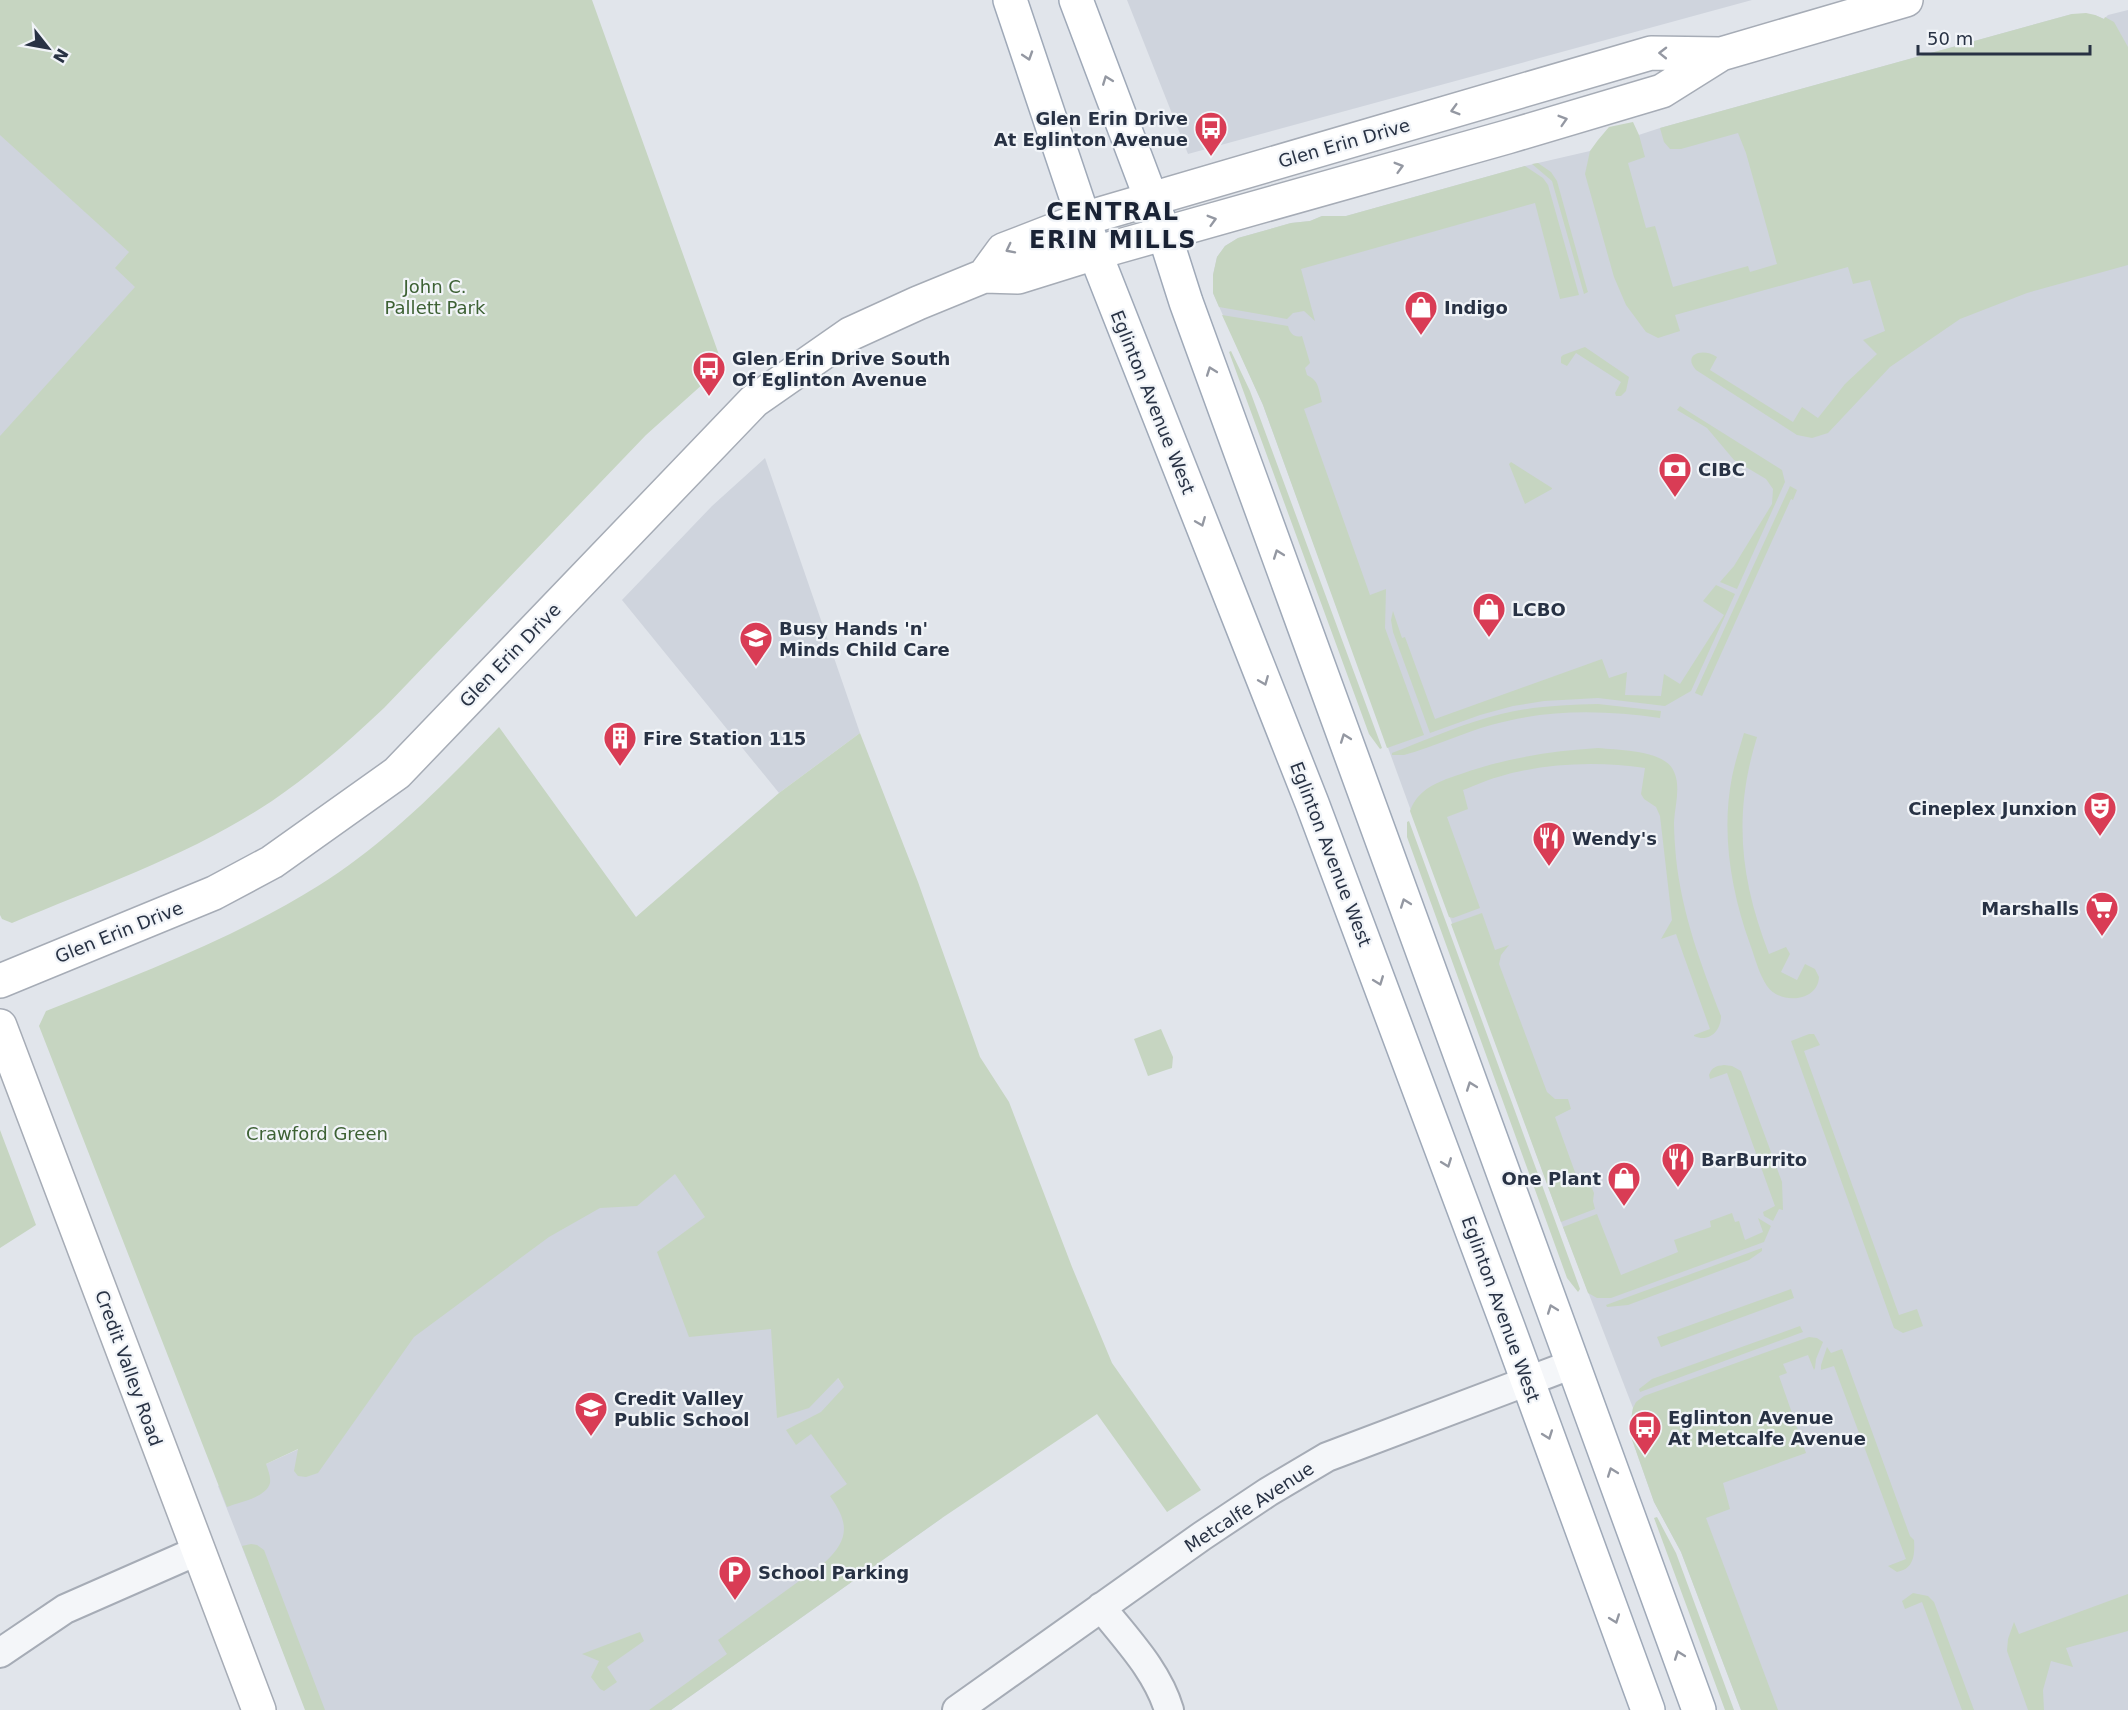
<svg xmlns="http://www.w3.org/2000/svg" width="2128" height="1710" font-family="'DejaVu Sans',sans-serif">
<rect width="100%" height="100%" fill="#e1e5eb"/>
<path fill="#cfd4dd" d="M0,0L192,250L0,465Z
M1127,0H1752L1188,154Z
M2128,10V1710H1741L1681,1552L1654,1502L1629,1431L1633,1408L1561,1222L1263,405L1213,293V275L1217,257L1225,246L1238,238L1291,223L1310,221L1322,216H1346L1525,166L1590,151L1660,128L2072,14L2095,15L2104,19L2108,15Z
M765,458L860,733L779,793L622,600L712,506Z
M660,1152L822,1357L942,1518L671,1710H306L218,1486L299,1449L297,1412Z"/>
<path fill="#c6d5c1" d="M0,0H592L723,366L646,435L384,708C349,741 313,773 272,801C193,854 100,886 12,923L2,919L0,915V436L135,287L115,268L129,252L0,135Z
M2086,13L2095,15L2104,19L2105,17L2114,22L2128,47V265L2027,293L1960,319L1890,367L1828,433L1812,438L1797,435L1696,370C1682,355 1702,347 1717,357L1710,370L1793,422L1802,407L1818,418L1845,384L1877,354L1863,340L1885,331L1870,280L1853,284L1848,267L1675,315L1680,331L1658,338L1646,332L1626,305L1614,277L1585,174L1590,151L1598,140L1609,127L1633,122L1639,135L1645,157L1628,163L1646,228L1655,226L1673,287L1748,266L1750,272L1777,264L1746,153L1738,133L1681,149H1670L1664,142L1660,128L2072,14Z
M1538,163L1551,172L1557,181L1587,289L1588,292L1584,294L1552,181L1532,164Z
M1525,166L1543,178L1548,185L1579,295L1560,299L1535,203L1301,269L1315,321L1304,311L1293,313L1287,319L1219,307L1213,293V275L1217,257L1225,246L1238,238L1291,223L1310,221L1322,216H1346Z
M1222,315L1288,326C1290,334 1295,338 1302,336L1310,363L1305,368L1307,375C1319,381 1318,387 1322,402L1304,409L1370,595L1386,589L1385,628L1424,735L1387,748L1263,405Z
M1585,347L1629,377L1626,391L1621,396H1616L1615,393L1621,382L1576,353L1567,366L1561,363V357L1563,355Z
M1231,351L1250,391L1382,748L1380,749L1369,734L1229,352Z
M1680,406L1782,470L1785,482L1737,589L1720,582L1734,566L1772,504L1773,489L1766,479L1734,460L1707,428L1677,410Z
M1511,462L1552,488V489L1525,504L1509,464Z
M1790,486L1797,490L1793,500L1791,499L1702,696L1695,693Z
M1716,585L1735,594L1691,691L1665,706L1598,698L1544,701L1513,706L1480,715L1430,733L1393,632L1391,620L1393,611L1402,638L1405,637L1435,719L1602,659L1609,678L1627,672L1625,695L1661,696L1664,674L1680,684L1724,615L1703,601Z
M1598,704L1661,711L1660,718C1603,710 1548,709 1491,725C1462,733 1434,747 1404,755H1392V753C1428,739 1464,723 1501,714C1533,706 1566,705 1598,704Z
M499,727L636,917L779,793L860,733L918,882L980,1057L1009,1102L1072,1267L1112,1363L1201,1490L1167,1512L1097,1414L942,1518L671,1710H649L727,1654L718,1640L824,1563C850,1539 849,1523 830,1496L847,1484L811,1434L796,1445L786,1430L821,1412L844,1387L838,1378L809,1408L777,1418L771,1329L689,1337L657,1252L705,1217L675,1174L637,1206L600,1208L549,1237L414,1337L318,1473L306,1477L298,1476L294,1471L298,1449L266,1464C268,1470 271,1477 270,1483C266,1498 239,1502 227,1507L39,1026L46,1011C139,974 233,939 318,886C387,843 443,785 499,727Z
M1744,733L1757,737C1733,815 1740,878 1769,954L1786,947L1790,954L1781,972L1797,980L1805,964L1815,969L1819,977C1818,1002 1780,1005 1767,986C1759,974 1755,958 1750,944C1731,891 1721,833 1732,777C1735,762 1740,747 1744,733Z
M1598,748C1618,750 1660,750 1672,768C1682,784 1675,804 1674,822C1674,834 1675,846 1676,858C1682,914 1701,965 1721,1016C1721,1031 1709,1043 1694,1036V1035L1710,1029L1676,934L1661,939L1672,920L1660,816L1656,807L1644,799L1641,794L1645,768C1597,761 1544,763 1498,777C1486,780 1474,786 1463,790L1468,809L1447,817L1480,908L1453,918L1449,917L1410,811C1413,803 1417,797 1423,792C1433,783 1449,778 1461,774C1506,758 1551,751 1598,748Z
M1409,821L1580,1289L1578,1292L1567,1278L1407,837V822Z
M1482,913L1495,950L1509,945L1501,955L1499,964L1547,1092L1555,1099H1568L1571,1109L1555,1117L1576,1175L1585,1172L1594,1193L1593,1201L1595,1209L1561,1222L1451,924Z
M1161,1029L1173,1057L1172,1068L1148,1076L1134,1039Z
M1809,1034H1814L1820,1045L1804,1051L1899,1315L1917,1309L1923,1326L1903,1333L1894,1328L1791,1041Z
M1724,1065L1732,1066L1741,1071L1782,1182L1783,1210L1779,1209L1773,1221L1764,1216L1763,1212L1775,1206L1727,1073L1710,1079L1709,1075C1712,1067 1716,1066 1724,1065Z
M0,1130L36,1225L0,1248Z
M1732,1213L1735,1222L1739,1221L1745,1240L1763,1232L1758,1218L1771,1226L1764,1242L1611,1298H1597L1588,1293L1563,1227L1597,1214L1621,1275L1678,1252L1674,1240L1711,1227L1710,1221Z
M1762,1248V1251L1749,1260L1628,1305L1607,1307L1606,1305Z
M1791,1289L1794,1298L1661,1347L1657,1337Z
M1800,1326L1803,1332L1640,1392L1639,1389L1652,1379Z
M1809,1337L1817,1338L1823,1342L1816,1359L1815,1368L1814,1370L1808,1355L1783,1364L1787,1373L1779,1376L1806,1453L1723,1483L1730,1509L1706,1518L1778,1710H1741L1681,1552L1654,1502L1629,1431L1633,1408L1636,1402L1644,1396Z
M1827,1347L1831,1353L1842,1349L1910,1536L1914,1540C1915,1555 1914,1569 1897,1572L1888,1566L1906,1559L1834,1366L1821,1370V1365Z
M1657,1517L1676,1553L1734,1710H1725L1654,1518Z
M251,1544L257,1545L264,1550L325,1710H305L242,1546Z
M1913,1593L1928,1596L1934,1602L1974,1710H1962L1922,1602L1905,1609L1902,1601Z
M2128,1594V1631L2066,1648L2073,1667L2051,1661L2043,1690L2044,1710H2028L2007,1651L2008,1639L2014,1622L2019,1634Z
M640,1632L644,1641L607,1667L617,1682L604,1691L600,1689L591,1677L599,1661L582,1654Z"/>
<g fill="none" stroke-linecap="round" stroke-linejoin="round">
<defs>
<path id="street" d="M1101,1607C1126,1639 1157,1670 1169,1710
M0,1653L65,1609L197,1551
M957,1710L1202,1536L1268,1492L1327,1457L1573,1364"/>
<path id="secondary" d="M984,276L1003,250L1083,219L1651,53L1721,54
M0,981L214,893L272,862L397,773L754,401L850,334L918,303L984,276L1018,277L1095,253L1507,137L1662,91L1721,54L1906,0
M0,1026L259,1710"/>
<path id="primary" d="M1010,0L1095,253L1312,803L1508,1327L1648,1710
M1076,0L1164,233L1186,302L1699,1710"/>
</defs>
<use href="#street" stroke="#a6acb6" stroke-width="32"/>
<use href="#secondary" stroke="#a6acb6" stroke-width="36"/>
<use href="#primary" stroke="#9fa9b8" stroke-width="36"/>
<use href="#street" stroke="#f4f6f9" stroke-width="28"/>
<use href="#secondary" stroke="#fff" stroke-width="33"/>
<use href="#primary" stroke="#fff" stroke-width="33"/>
</g>
<defs><path id="oneway-chevron" d="M-2-3.5L2.5 0L-2 3.5" fill="none" stroke-width="1.6" stroke-linecap="round" stroke-linejoin="round" transform="scale(1.5)"/></defs>
<g stroke="#9498a2">
<use href="#oneway-chevron" transform="translate(1663 53) rotate(-179)"/>
<use href="#oneway-chevron" transform="translate(1028 56) rotate(72)"/>
<use href="#oneway-chevron" transform="translate(1107 80) rotate(-111)"/>
<use href="#oneway-chevron" transform="translate(1455 110) rotate(164)"/>
<use href="#oneway-chevron" transform="translate(1563 120) rotate(-17)"/>
<use href="#oneway-chevron" transform="translate(1399 167) rotate(-16)"/>
<use href="#oneway-chevron" transform="translate(1212 220) rotate(-16)"/>
<use href="#oneway-chevron" transform="translate(1010 249) rotate(153)"/>
<use href="#oneway-chevron" transform="translate(1211 371) rotate(-110)"/>
<use href="#oneway-chevron" transform="translate(1201 522) rotate(68)"/>
<use href="#oneway-chevron" transform="translate(1278 554) rotate(-110)"/>
<use href="#oneway-chevron" transform="translate(1264 681) rotate(68)"/>
<use href="#oneway-chevron" transform="translate(1345 738) rotate(-110)"/>
<use href="#oneway-chevron" transform="translate(1405 903) rotate(-110)"/>
<use href="#oneway-chevron" transform="translate(1379 981) rotate(69)"/>
<use href="#oneway-chevron" transform="translate(1471 1086) rotate(-110)"/>
<use href="#oneway-chevron" transform="translate(1447 1163) rotate(69)"/>
<use href="#oneway-chevron" transform="translate(1552 1309) rotate(-110)"/>
<use href="#oneway-chevron" transform="translate(1548 1435) rotate(70)"/>
<use href="#oneway-chevron" transform="translate(1612 1472) rotate(-110)"/>
<use href="#oneway-chevron" transform="translate(1615 1619) rotate(70)"/>
<use href="#oneway-chevron" transform="translate(1679 1655) rotate(-110)"/>
</g>
<defs>
<symbol id="bus-pin" viewBox="-11 -11 22 30"><path d="M0 17L-7.5 6A9.5 9.5 0 1 1 7.5 6Z" fill="#d93c55" stroke="#f1f4f8"/><path d="M-5-6H5V4H4V6H2V4H-2V6H-4V4H-5ZM-3.5-4V0h7V-4ZM-3.5 1.2v1.5H-2V1.2ZM2 1.2v1.5H3.5V1.2Z" fill="#fff"/></symbol>
<symbol id="shop-pin" viewBox="-11 -11 22 30"><path d="M0 17L-7.5 6A9.5 9.5 0 1 1 7.5 6Z" fill="#d93c55" stroke="#f1f4f8"/><path d="M-5-2.5h2.3a2.7 3.5 0 0 1 5.4 0H5L5.5 6h-11ZM-1.5-2.5h3a1.5 2.3 0 0 0-3 0Z" fill="#fff"/></symbol>
<symbol id="bank-pin" viewBox="-11 -11 22 30"><path d="M0 17L-7.5 6A9.5 9.5 0 1 1 7.5 6Z" fill="#d93c55" stroke="#f1f4f8"/><path d="M-6-4H6V4H-6ZM0-2.3a2.3 2.3 0 1 0 0 4.6a2.3 2.3 0 1 0 0-4.6Z" fill="#fff"/></symbol>
<symbol id="school-pin" viewBox="-11 -11 22 30"><path d="M0 17L-7.5 6A9.5 9.5 0 1 1 7.5 6Z" fill="#d93c55" stroke="#f1f4f8"/><path d="M0-5L7-2L0 1L-7-2ZM-4 1L0 2.5L4 1V4Q0 6-4 4Z" fill="#fff"/></symbol>
<symbol id="building-pin" viewBox="-11 -11 22 30"><path d="M0 17L-7.5 6A9.5 9.5 0 1 1 7.5 6Z" fill="#d93c55" stroke="#f1f4f8"/><path d="M-4-6H4V6H1V3H-1V6H-4ZM-2.5-4.3h1.7v1.8h-1.7ZM.8-4.3h1.7v1.8H.8ZM-2.5-1h1.7V.8h-1.7ZM.8-1h1.7V.8H.8Z" fill="#fff"/></symbol>
<symbol id="theatre-pin" viewBox="-11 -11 22 30"><path d="M0 17L-7.5 6A9.5 9.5 0 1 1 7.5 6Z" fill="#d93c55" stroke="#f1f4f8"/><path d="M-5-5.5Q0-4 5-5.5V0Q5 5 0 6Q-5 5-5 0ZM-3.3-2.5H-1v1.5H-3.3ZM1-2.5H3.3v1.5H1ZM-2.8 1Q0 5.5 2.8 1Z" fill="#fff"/></symbol>
<symbol id="restaurant-pin" viewBox="-11 -11 22 30"><path d="M0 17L-7.5 6A9.5 9.5 0 1 1 7.5 6Z" fill="#d93c55" stroke="#f1f4f8"/><path d="M-5-6h1v4h1v-4h1v4h1v-4h1v5L-1.5 .5V6h-2V.5L-5-1ZM5-6V6H3V1.5H1.5Q1.5-4 5-6Z" fill="#fff"/></symbol>
<symbol id="supermarket-pin" viewBox="-11 -11 22 30"><path d="M0 17L-7.5 6A9.5 9.5 0 1 1 7.5 6Z" fill="#d93c55" stroke="#f1f4f8"/><path d="M-6-5.5h2.5l.6 2H6L4.5 2H-2.5L-4.4-4H-6ZM-1.5 3.2a1.3 1.3 0 1 0 .1 0ZM3 3.2a1.3 1.3 0 1 0 .1 0Z" fill="#fff"/></symbol>
<symbol id="parking-pin" viewBox="-11 -11 22 30"><path d="M0 17L-7.5 6A9.5 9.5 0 1 1 7.5 6Z" fill="#d93c55" stroke="#f1f4f8"/><path d="M-3.5-5.5H1a3.5 3.5 0 0 1 0 7H-1V5.5H-3.5ZM-1-3.4V-.6H.8a1.4 1.4 0 0 0 0-2.8Z" fill="#fff"/></symbol>
</defs>
<g fill-rule="evenodd">
<use href="#bus-pin" x="1192" y="109" width="38" height="52"/>
<use href="#shop-pin" x="1402" y="288" width="38" height="52"/>
<use href="#bus-pin" x="690" y="349" width="38" height="52"/>
<use href="#bank-pin" x="1656" y="450" width="38" height="52"/>
<use href="#shop-pin" x="1470" y="590" width="38" height="52"/>
<use href="#school-pin" x="737" y="619" width="38" height="52"/>
<use href="#building-pin" x="601" y="719" width="38" height="52"/>
<use href="#theatre-pin" x="2081" y="789" width="38" height="52"/>
<use href="#restaurant-pin" x="1530" y="819" width="38" height="52"/>
<use href="#supermarket-pin" x="2083" y="889" width="38" height="52"/>
<use href="#restaurant-pin" x="1659" y="1140" width="38" height="52"/>
<use href="#shop-pin" x="1605" y="1159" width="38" height="52"/>
<use href="#school-pin" x="572" y="1389" width="38" height="52"/>
<use href="#bus-pin" x="1626" y="1408" width="38" height="52"/>
<use href="#parking-pin" x="716" y="1553" width="38" height="52"/>
</g>
<g text-anchor="middle" dominant-baseline="central" stroke-width="4.5" stroke-linejoin="round" paint-order="stroke">
<g font-size="18" font-weight="bold" fill="#283244" stroke="#f1f4f8" text-anchor="start">
<text x="1188" y="118" text-anchor="end">Glen Erin Drive<tspan x="1188" dy="21">At Eglinton Avenue</tspan></text>
<text x="1444" y="307">Indigo</text>
<text x="732" y="358">Glen Erin Drive South<tspan x="732" dy="21">Of Eglinton Avenue</tspan></text>
<text x="1698" y="469">CIBC</text>
<text x="1512" y="609">LCBO</text>
<text x="779" y="628">Busy Hands 'n'<tspan x="779" dy="21">Minds Child Care</tspan></text>
<text x="643" y="738">Fire Station 115</text>
<text x="2077" y="808" text-anchor="end">Cineplex Junxion</text>
<text x="1572" y="838">Wendy's</text>
<text x="2079" y="908" text-anchor="end">Marshalls</text>
<text x="1701" y="1159">BarBurrito</text>
<text x="1601" y="1178" text-anchor="end">One Plant</text>
<text x="614" y="1398">Credit Valley<tspan x="614" dy="21">Public School</tspan></text>
<text x="1668" y="1417">Eglinton Avenue<tspan x="1668" dy="21">At Metcalfe Avenue</tspan></text>
<text x="758" y="1572">School Parking</text>
</g>
<g font-size="18" fill="#283244" stroke="#f1f4f8">
<text transform="translate(1344 143) rotate(-16)">Glen Erin Drive</text>
<text transform="translate(1153 402) rotate(68)">Eglinton Avenue West</text>
<text transform="translate(510 655) rotate(-46)">Glen Erin Drive</text>
<text transform="translate(1331 854) rotate(69)">Eglinton Avenue West</text>
<text transform="translate(119 932) rotate(-22)">Glen Erin Drive</text>
<text transform="translate(1501 1309) rotate(70)">Eglinton Avenue West</text>
<text transform="translate(129 1368) rotate(70)">Credit Valley Road</text>
<text transform="translate(1249 1507) rotate(-33)">Metcalfe Avenue</text>
</g>
<g font-size="18" fill="#3d6134" stroke="#f1f4f8">
<text x="435" y="286">John C.<tspan x="435" dy="21">Pallett Park</tspan></text>
<text x="317" y="1133">Crawford Green</text>
</g>
<g font-size="24" font-weight="bold" letter-spacing="1.5" fill="#1a2335" stroke="#f1f4f8">
<text x="1113" y="212">CENTRAL<tspan x="1113" dy="28">ERIN MILLS</tspan></text>
</g>
</g>
<g transform="translate(48 48) rotate(121)" stroke="#f1f4f8" stroke-width="4.5" paint-order="stroke">
<path d="M0-4.5L10 22L0 15L-10 22Z" fill="#283244"/>
<text y="-9" font-size="16" font-weight="bold" text-anchor="middle" fill="#283244">N</text>
</g>
<path d="M1918 45v9h172v-9" fill="none" stroke="#283244" stroke-width="3"/>
<text x="1927" y="45" font-size="18" fill="#283244" stroke="#f1f4f8" stroke-width="4.5" paint-order="stroke">50 m</text>
</svg>
